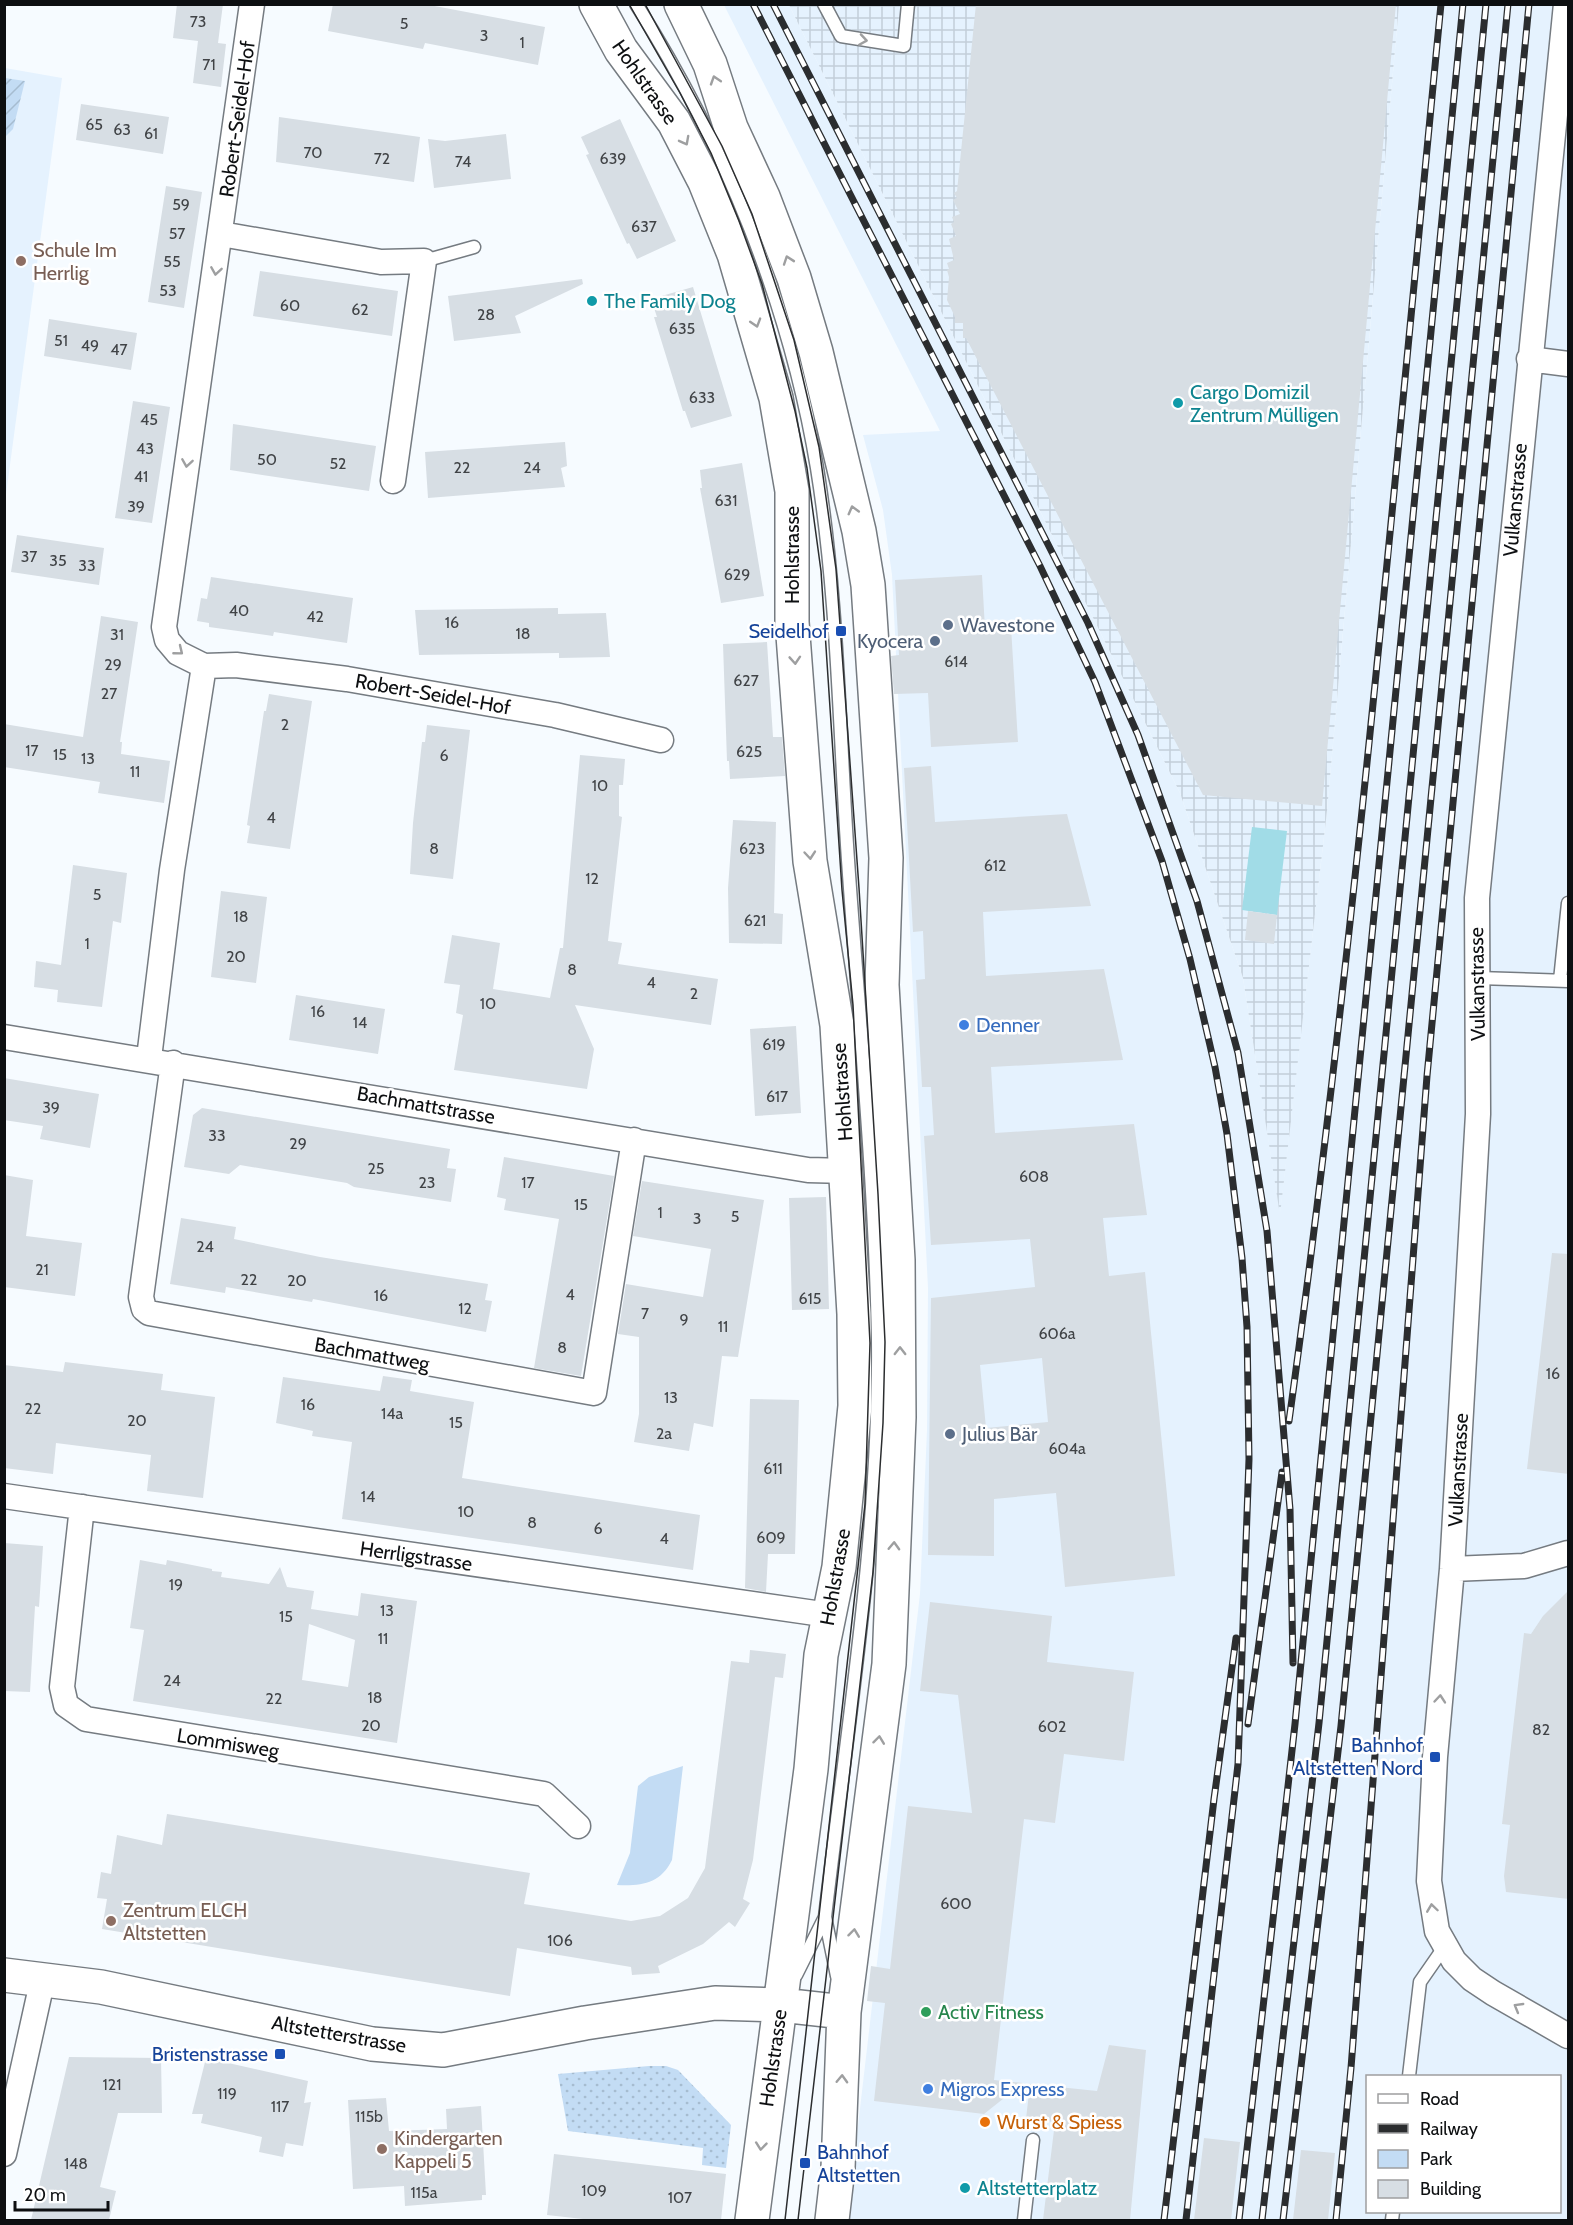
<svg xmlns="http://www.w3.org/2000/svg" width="1573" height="2225" font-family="Cabin,sans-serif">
<defs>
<pattern id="industrial-grid" width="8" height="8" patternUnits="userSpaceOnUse" patternTransform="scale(1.5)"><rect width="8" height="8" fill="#e5f2fe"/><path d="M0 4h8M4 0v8" fill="none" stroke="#c3ced9"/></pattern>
<pattern id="grass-dots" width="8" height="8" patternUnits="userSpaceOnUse" patternTransform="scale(1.5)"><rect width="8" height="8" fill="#c3dcf4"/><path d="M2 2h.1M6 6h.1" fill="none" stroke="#a6bcd0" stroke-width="1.8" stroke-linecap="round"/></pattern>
<pattern id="garden-furrows" width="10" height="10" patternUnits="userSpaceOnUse" patternTransform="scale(1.5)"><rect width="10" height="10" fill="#c3dcf4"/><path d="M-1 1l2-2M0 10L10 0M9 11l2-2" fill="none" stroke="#a6bcd0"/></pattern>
</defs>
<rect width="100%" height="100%" fill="#f6fbff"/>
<path fill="#e5f2fe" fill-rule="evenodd" d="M724,5H789L1180,793L1243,978L1280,1212L1327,811L1399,5H1568V2220H847L920,1594L927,1430L928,1288L892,575L883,510L863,435L940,431ZM1368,2076H1560V2212H1368Z
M5,68L62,78L5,502Z"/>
<path fill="url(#industrial-grid)" d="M789,5H1399L1327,811L1280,1215L1243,978L1180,793Z"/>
<path fill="url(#grass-dots)" d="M649,2066H666L678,2070L731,2125L726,2168L702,2165L703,2148L568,2131L558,2074Z"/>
<path fill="#c3dcf4" d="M683,1766L672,1860C660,1884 642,1886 617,1885L630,1853L638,1786L649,1777Z"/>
<path fill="url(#garden-furrows)" d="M5,78L25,81L13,129L5,137Z"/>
<path fill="#a1dce7" d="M1252,827L1287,831L1277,915L1242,910Z"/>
<path fill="#d7dee4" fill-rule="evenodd" d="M177,4H223L218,43L226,44L221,87L193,83L198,41L173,38Z
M333,4H424L545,27L538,65L425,43L423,49L328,31Z
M976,4H1396L1322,806L1203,795L966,338H963V323H955V317L947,300L949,277L947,270L949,269L947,263L954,260L949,239L956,236L951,224L954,222L952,217L960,214L953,200L957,198L954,193L957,191Z
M81,104L169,117L163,154L76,140Z
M279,117L420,137L414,182L276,162Z
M620,119L676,241L637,259L629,243L627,244L586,155L589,154L581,137Z
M506,134L511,179L434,188L428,139L445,141Z
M166,186L202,192L184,308L148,302Z
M260,271L398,291L392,336L253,316Z
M582,279L583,284L515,316L521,333L454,341L448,296Z
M693,287L732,416L691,428L685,411H683L654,317H657L651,299Z
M49,319L137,333L131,370L44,356Z
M133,401L170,407L152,523L115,518Z
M233,424L376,446L369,491L230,470Z
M565,442L567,466L561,468L565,487L428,498L425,452Z
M742,463L764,596L721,603L700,488H702L700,470Z
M17,535L104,548L99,585L11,572Z
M982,575L985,629L1011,627L1018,742L931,747L928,693L894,694L891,656L899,655L895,580Z
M211,577L353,598L347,643L274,632L273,636L209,627V623L197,621L201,598L207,599Z
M558,608V614L606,613L610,657L559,658V653L419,655L415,610Z
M101,616L138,622L120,742H122L121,754L170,761L164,803L98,793L100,782L4,767V724L83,737Z
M767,642L773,737H782L785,776L730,779L729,761H727L723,644Z
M269,694L312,701L290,849L247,843L250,826L247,825L264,711H266Z
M427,725L470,730L453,879L410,874L413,823L422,742H425Z
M580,755L625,759L623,785H619V816L622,817L608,941L622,943L618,964L718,979L711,1025L575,1005L594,1049L587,1089L454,1070L463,1015L456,1013L460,985L444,983L452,935L500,943L493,989L550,998L560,948H563Z
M931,766L935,822L1067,814L1091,906L983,912L986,976L1104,969L1123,1060L991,1067L995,1133L1134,1124L1147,1215L1103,1218L1109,1276L1145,1272L1175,1576L1065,1587L1056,1493L994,1499V1556L928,1555L931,1298L1035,1287L1030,1239L931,1245L924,1136L934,1135L931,1087H922L916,980L925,979L923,931L913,932L904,768ZM1042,1358L1048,1422L986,1428L980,1365Z
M733,820L776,822L774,913L783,914L782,944L729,943L728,888Z
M73,865L127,873L121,923L113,921L102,1007L57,1002L58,990L34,987L36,961L61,965Z
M221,891L267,897L256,983L211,977Z
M1248,911L1277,915L1274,944L1245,940Z
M296,995L385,1009L378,1054L289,1040Z
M796,1026L801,1113L755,1116L750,1029Z
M4,1078L99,1094L90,1148L40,1139L43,1126L4,1120Z
M202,1108L450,1149L447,1168L456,1169L451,1202L354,1187L347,1183L240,1165L229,1174L184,1167L193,1115Z
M504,1157L614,1176L581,1376L534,1368L559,1219L504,1210L506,1199L497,1197Z
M4,1175L33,1180L26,1236L82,1243L75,1296L4,1287Z
M642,1181L764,1200L738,1357L722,1356L713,1427L694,1423L689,1451L634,1442L639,1414V1337L618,1334L626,1284L703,1297L711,1249L633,1236Z
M826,1197L829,1309L792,1310L789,1198Z
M181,1218L236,1227L234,1239L320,1257L488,1284L485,1300L492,1301L486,1332L313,1299L312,1302L226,1287L225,1293L170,1284Z
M1552,1253L1569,1254V1474L1527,1469Z
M65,1362L163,1374L161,1390L215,1397L203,1498L147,1491L151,1455L56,1443L53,1474L4,1468V1365L63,1372Z
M383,1376L412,1380L410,1391L474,1402L462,1478L700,1515L693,1570L342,1519L352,1442L312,1436L313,1431L276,1423L283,1377L380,1391Z
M750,1399L799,1400L795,1554H768L766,1592L745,1588Z
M4,1543L43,1546L39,1607L35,1606L30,1692L4,1691Z
M140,1560L166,1565L167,1560L212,1569V1571L222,1572L221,1577L269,1584L280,1567L287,1587L314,1591L311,1609L358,1616L361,1593L417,1601L397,1743L133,1701L144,1630L130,1628ZM309,1624L355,1640L348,1687L302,1680Z
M1569,1590V1899L1506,1892L1504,1876L1510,1825L1502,1824L1524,1633L1531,1634L1543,1616Z
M930,1602L1052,1616L1047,1662L1134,1672L1124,1761L1064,1754L1055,1823L1024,1819L994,2080L1023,2083L984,2114L874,2101L885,2003L867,2001L871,1966L890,1969L908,1806L972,1813L958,1695L920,1691Z
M750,1650L786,1654L783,1678L775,1677L753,1860L743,1899L750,1903L735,1927L729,1922L703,1944L658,1966L660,1973L632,1975L631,1967L517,1948L510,1996L102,1929L107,1899L97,1898L101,1872L111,1874L117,1835L162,1845L167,1814L530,1873L524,1904L631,1921L660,1916L688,1898L705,1868L731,1661L749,1663Z
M1109,2045L1146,2050L1130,2220H1043L1055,2122L1026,2119L1030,2084L1097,2091Z
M69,2057L161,2058L162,2113H118L100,2187L116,2191L109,2220H31Z
M206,2058L308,2081L304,2103L311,2102L303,2146L286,2143L283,2157L259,2152L262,2137L201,2123L203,2114H192Z
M386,2098L389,2131L447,2129L446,2109L481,2106L486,2195H482V2200L405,2206L404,2186L353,2189L348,2100Z
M1204,2138L1240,2142L1231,2220H1194Z
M1301,2150L1335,2153L1328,2220H1293Z
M554,2154L726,2174L721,2220H592L547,2215Z"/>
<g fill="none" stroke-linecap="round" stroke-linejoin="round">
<defs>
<path id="lane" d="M636,4C725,144 790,305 817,468C838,597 839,729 848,860C859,1020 875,1180 878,1340C880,1530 847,1728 825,1917L837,1976
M824,4L841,36L904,46L908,4
M424,261L474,247
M1478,978L1568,981
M1560,980L1568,903
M796,1975L825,1917
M1409,2076L1420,1982L1445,1946
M1024,2220L1033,2140
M1392,2220L1393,2212"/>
<path id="street" d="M252,4L164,627L167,640L178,653L204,666L236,665L347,679L555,715L661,740
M1566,4L1477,898L1478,1114L1452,1569L1435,1757L1429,1881L1437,1931L1454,1961L1472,1979L1493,1993L1568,2036
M221,234L381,262L424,261L393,481
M1529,359L1568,364
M4,1037L808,1170L847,1171
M149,1058L172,870L204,666
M173,1063L141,1297L144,1309L149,1313L594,1393L634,1140
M4,1496L829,1615
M82,1507L62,1687L66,1705L86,1719L544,1794L578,1826
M1452,1569L1524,1566L1568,1553
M4,2154L43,1978"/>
<path id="secondary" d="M596,4L621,50L674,122L705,182L734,254L776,398L792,491V622L810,861L837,1025L854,1314L855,1406L839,1567L821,1655L811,1769L752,2220
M681,4L710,64L731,128L763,197L794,278L816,352L859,531L868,585L886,858L882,985L898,1260L899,1417L889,1664L844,2012L838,2168L832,2220
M4,1975L101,1987L372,2044L443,2050L585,2023L715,2003L781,2005L844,2012"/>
</defs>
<use href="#lane" stroke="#757b81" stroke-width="15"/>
<use href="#street" stroke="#757b81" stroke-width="27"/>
<use href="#secondary" stroke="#757b81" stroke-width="36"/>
<use href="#lane" stroke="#fff" stroke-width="12"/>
<use href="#street" stroke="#fff" stroke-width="24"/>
<use href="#secondary" stroke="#fff" stroke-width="33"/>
<path stroke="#2b2d2f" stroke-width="1.5" d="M629,4L680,93L711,153L739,221L762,284L795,411L807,468L821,571L842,890L853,1005L870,1343L865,1504L785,2220
M645,4L722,146L752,214L794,340L819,447L836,569L859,888L878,1194L885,1342L883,1423L873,1572L798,2220"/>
<defs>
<path id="rail" d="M753,4L1040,566L1095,682L1162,861L1190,959L1215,1067L1227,1134L1242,1258L1247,1327L1249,1459L1238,1764L1186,2220
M773,4L1088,623L1138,735L1197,901L1238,1053L1267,1231L1290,1509L1293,1663
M1289,1421C1354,950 1395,477 1441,4
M1248,1724L1282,1472
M1164,2220L1214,1799L1236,1638
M1239,2220L1295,1724L1463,4
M1262,2220L1319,1723L1486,4
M1283,2220L1341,1726L1508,4
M1336,2220L1351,2068L1427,1076L1529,4"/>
</defs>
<use href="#rail" stroke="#2b2d2f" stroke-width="7"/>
<use href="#rail" stroke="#fff" stroke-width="4.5" stroke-dasharray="14" stroke-linecap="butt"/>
</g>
<defs><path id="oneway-chevron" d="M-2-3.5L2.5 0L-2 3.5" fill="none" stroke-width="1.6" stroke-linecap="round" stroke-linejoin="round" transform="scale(1.5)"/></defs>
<g stroke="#9e9fa0">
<use href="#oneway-chevron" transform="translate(863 40) rotate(9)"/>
<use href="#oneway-chevron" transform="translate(715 80) rotate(-108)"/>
<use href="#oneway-chevron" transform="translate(685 141) rotate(62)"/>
<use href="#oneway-chevron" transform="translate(788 260) rotate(-109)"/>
<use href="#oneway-chevron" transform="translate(216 271) rotate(99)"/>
<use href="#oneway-chevron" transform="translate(756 323) rotate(73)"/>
<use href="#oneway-chevron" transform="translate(187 463) rotate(99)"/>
<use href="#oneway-chevron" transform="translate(853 510) rotate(-105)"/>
<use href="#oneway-chevron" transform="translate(179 651) rotate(39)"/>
<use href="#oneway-chevron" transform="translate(795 660) rotate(86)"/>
<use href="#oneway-chevron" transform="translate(810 855) rotate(85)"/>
<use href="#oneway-chevron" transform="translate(900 1351) rotate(-90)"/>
<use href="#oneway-chevron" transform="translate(894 1546) rotate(-88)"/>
<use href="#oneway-chevron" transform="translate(1440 1699) rotate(-85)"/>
<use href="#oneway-chevron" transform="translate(879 1740) rotate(-83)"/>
<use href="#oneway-chevron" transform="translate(1432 1908) rotate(-98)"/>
<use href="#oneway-chevron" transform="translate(854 1933) rotate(-83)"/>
<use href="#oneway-chevron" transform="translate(1518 2007) rotate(-150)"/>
<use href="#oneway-chevron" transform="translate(842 2079) rotate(-88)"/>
<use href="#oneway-chevron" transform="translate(761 2146) rotate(96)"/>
</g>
<g fill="#8d6e63" stroke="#fff" stroke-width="2">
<circle cx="21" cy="261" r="6"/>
<circle cx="111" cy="1921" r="6"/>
<circle cx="382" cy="2149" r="6"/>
</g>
<g fill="#0f9aa8" stroke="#fff" stroke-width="2">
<circle cx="592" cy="301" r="6"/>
<circle cx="1178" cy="403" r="6"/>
<circle cx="965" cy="2188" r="6"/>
</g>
<g fill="#5c6f8a" stroke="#fff" stroke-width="2">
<circle cx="948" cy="625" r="6"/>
<circle cx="935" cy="641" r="6"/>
<circle cx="950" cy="1434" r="6"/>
</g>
<g fill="#1a4fb4" stroke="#fff" stroke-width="2">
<rect x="835" y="625" width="12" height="12" rx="3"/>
<rect x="1429" y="1751" width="12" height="12" rx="3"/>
<rect x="274" y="2048" width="12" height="12" rx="3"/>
<rect x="799" y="2157" width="12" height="12" rx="3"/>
</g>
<g fill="#3f7fe0" stroke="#fff" stroke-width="2">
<circle cx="964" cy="1025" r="6"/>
<circle cx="928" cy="2089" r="6"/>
</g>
<circle fill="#2e9e5b" stroke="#fff" stroke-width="2" cx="926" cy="2012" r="6"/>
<circle fill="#e8710a" stroke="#fff" stroke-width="2" cx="985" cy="2122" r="6"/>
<g text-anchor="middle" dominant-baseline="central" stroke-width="5" stroke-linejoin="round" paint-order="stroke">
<g font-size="16" fill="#404346">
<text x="198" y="21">73</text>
<text x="404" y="23">5</text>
<text x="484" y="35">3</text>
<text x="522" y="42">1</text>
<text x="209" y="64">71</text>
<text x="94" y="124">65</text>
<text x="122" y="129">63</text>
<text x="151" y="133">61</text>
<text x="313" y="152">70</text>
<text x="382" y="158">72</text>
<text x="613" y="158">639</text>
<text x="463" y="161">74</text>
<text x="181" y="204">59</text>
<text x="644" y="226">637</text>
<text x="177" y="233">57</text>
<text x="172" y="261">55</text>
<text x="168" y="290">53</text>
<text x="290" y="305">60</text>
<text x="360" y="309">62</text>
<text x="486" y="314">28</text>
<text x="682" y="328">635</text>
<text x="61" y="340">51</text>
<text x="90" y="345">49</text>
<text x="119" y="349">47</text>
<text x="702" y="397">633</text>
<text x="149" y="419">45</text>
<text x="145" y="448">43</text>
<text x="267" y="459">50</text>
<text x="338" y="463">52</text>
<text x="462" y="467">22</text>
<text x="532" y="467">24</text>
<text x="141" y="476">41</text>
<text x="726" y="500">631</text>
<text x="136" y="506">39</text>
<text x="29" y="556">37</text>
<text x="58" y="560">35</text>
<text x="87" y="565">33</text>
<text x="737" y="574">629</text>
<text x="239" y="610">40</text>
<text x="315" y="616">42</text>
<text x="452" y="622">16</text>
<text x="523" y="633">18</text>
<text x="117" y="634">31</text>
<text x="956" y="661">614</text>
<text x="113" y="664">29</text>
<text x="746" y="680">627</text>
<text x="109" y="693">27</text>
<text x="285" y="724">2</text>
<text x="32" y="750">17</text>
<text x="749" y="751">625</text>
<text x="60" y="754">15</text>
<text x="444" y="755">6</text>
<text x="88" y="758">13</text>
<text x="135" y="771">11</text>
<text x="600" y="785">10</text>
<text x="271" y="817">4</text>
<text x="434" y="848">8</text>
<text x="752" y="848">623</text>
<text x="995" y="865">612</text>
<text x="592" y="878">12</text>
<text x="97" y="894">5</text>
<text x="241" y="916">18</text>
<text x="755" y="920">621</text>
<text x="87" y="943">1</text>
<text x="236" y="956">20</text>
<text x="572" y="969">8</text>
<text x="651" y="982">4</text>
<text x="694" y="993">2</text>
<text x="488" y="1003">10</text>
<text x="318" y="1011">16</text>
<text x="360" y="1022">14</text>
<text x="774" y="1044">619</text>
<text x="777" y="1096">617</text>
<text x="51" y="1107">39</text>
<text x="217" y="1135">33</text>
<text x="298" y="1143">29</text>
<text x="376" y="1168">25</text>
<text x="1034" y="1176">608</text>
<text x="427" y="1182">23</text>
<text x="528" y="1182">17</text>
<text x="581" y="1204">15</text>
<text x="660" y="1212">1</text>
<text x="735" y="1216">5</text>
<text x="697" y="1218">3</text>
<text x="205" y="1246">24</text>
<text x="42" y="1269">21</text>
<text x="249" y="1279">22</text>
<text x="297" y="1280">20</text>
<text x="570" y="1294">4</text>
<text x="381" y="1295">16</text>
<text x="810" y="1298">615</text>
<text x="465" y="1308">12</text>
<text x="645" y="1313">7</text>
<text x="684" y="1319">9</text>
<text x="723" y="1326">11</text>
<text x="1057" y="1333">606a</text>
<text x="562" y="1347">8</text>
<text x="1553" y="1373">16</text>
<text x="671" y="1397">13</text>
<text x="308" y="1404">16</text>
<text x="33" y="1408">22</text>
<text x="392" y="1413">14a</text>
<text x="137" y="1420">20</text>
<text x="456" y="1422">15</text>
<text x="664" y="1433">2a</text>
<text x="1067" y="1448">604a</text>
<text x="773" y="1468">611</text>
<text x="368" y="1496">14</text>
<text x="466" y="1511">10</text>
<text x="532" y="1522">8</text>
<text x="598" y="1528">6</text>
<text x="771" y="1537">609</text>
<text x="664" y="1538">4</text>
<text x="176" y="1584">19</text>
<text x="387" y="1610">13</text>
<text x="286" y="1616">15</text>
<text x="383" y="1638">11</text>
<text x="172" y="1680">24</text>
<text x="375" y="1697">18</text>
<text x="274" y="1698">22</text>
<text x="371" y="1725">20</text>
<text x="1052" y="1726">602</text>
<text x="1541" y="1729">82</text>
<text x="956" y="1903">600</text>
<text x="560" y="1940">106</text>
<text x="112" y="2084">121</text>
<text x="227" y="2093">119</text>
<text x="280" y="2106">117</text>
<text x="369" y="2116">115b</text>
<text x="76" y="2163">148</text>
<text x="594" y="2190">109</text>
<text x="424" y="2192">115a</text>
<text x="680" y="2197">107</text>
</g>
<g font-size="20" fill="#0d0f11" stroke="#fff">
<text transform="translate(645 82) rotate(55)">Hohlstrasse</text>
<text transform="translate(237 119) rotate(-82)">Robert-Seidel-Hof</text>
<text transform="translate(1515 500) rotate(-85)">Vulkanstrasse</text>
<text transform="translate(792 555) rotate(-90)">Hohlstrasse</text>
<text transform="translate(433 694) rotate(10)">Robert-Seidel-Hof</text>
<text transform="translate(1477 984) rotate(-91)">Vulkanstrasse</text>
<text transform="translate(842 1092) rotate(-94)">Hohlstrasse</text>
<text transform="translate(426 1105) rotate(10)">Bachmattstrasse</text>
<text transform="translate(372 1354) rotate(10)">Bachmattweg</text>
<text transform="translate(1458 1470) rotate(-87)">Vulkanstrasse</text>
<text transform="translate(416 1556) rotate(8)">Herrligstrasse</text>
<text transform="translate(835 1577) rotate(-80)">Hohlstrasse</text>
<text transform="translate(228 1743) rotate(9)">Lommisweg</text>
<text transform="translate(339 2034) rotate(10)">Altstetterstrasse</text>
<text transform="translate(773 2058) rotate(-82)">Hohlstrasse</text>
</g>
<g font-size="20" fill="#785e54" stroke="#fff" text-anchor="start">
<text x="33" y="250">Schule Im<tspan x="33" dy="23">Herrlig</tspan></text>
<text x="123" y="1910">Zentrum ELCH<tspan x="123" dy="23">Altstetten</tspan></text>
<text x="394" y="2138">Kindergarten<tspan x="394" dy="23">Kappeli 5</tspan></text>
</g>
<g font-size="20" fill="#0d838f" stroke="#fff" text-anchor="start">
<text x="604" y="301">The Family Dog</text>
<text x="1190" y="392">Cargo Domizil<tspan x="1190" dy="23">Zentrum Mülligen</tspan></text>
<text x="977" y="2188">Altstetterplatz</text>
</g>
<g font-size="20" fill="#4e5e75" stroke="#fff" text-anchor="start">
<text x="960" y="625">Wavestone</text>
<text x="923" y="641" text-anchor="end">Kyocera</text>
<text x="962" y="1434">Julius Bär</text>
</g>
<g font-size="20" fill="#164399" stroke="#fff" text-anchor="end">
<text x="829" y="631">Seidelhof</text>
<text x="1423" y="1745">Bahnhof<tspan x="1423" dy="23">Altstetten Nord</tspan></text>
<text x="268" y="2054">Bristenstrasse</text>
<text x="817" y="2152" text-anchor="start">Bahnhof<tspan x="817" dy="23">Altstetten</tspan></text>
</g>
<g font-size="20" fill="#366cbe" stroke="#fff" text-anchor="start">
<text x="976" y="1025">Denner</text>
<text x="940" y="2089">Migros Express</text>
</g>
<g font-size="20" fill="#27864d" stroke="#fff" text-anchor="start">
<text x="938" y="2012">Activ Fitness</text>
</g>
<g font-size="20" fill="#c56008" stroke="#fff" text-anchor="start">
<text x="997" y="2122">Wurst &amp; Spiess</text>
</g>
</g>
<rect width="1573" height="2225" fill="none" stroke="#0d0f11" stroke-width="12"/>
<rect x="1366" y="2075" width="195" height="138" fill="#ffffff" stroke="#9e9fa0" stroke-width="1.5"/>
<rect x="1378" y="2094" width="30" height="9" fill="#ffffff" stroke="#9e9fa0" stroke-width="1.5"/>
<text x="1420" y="2105" font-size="18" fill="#0d0f11">Road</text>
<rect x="1378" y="2124" width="30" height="9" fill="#2b2d2f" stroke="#9e9fa0" stroke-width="1.5"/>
<text x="1420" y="2135" font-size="18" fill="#0d0f11">Railway</text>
<rect x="1378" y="2150" width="30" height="18" fill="#c3dcf4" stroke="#9e9fa0" stroke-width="1.5"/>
<text x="1420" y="2165" font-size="18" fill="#0d0f11">Park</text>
<rect x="1378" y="2180" width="30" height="18" fill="#d7dee4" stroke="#9e9fa0" stroke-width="1.5"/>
<text x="1420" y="2195" font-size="18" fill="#0d0f11">Building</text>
<path d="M15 2201v9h93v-9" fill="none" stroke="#0d0f11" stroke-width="3"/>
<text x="24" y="2201" font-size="18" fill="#0d0f11" stroke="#ffffff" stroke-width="4.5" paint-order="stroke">20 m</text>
</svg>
